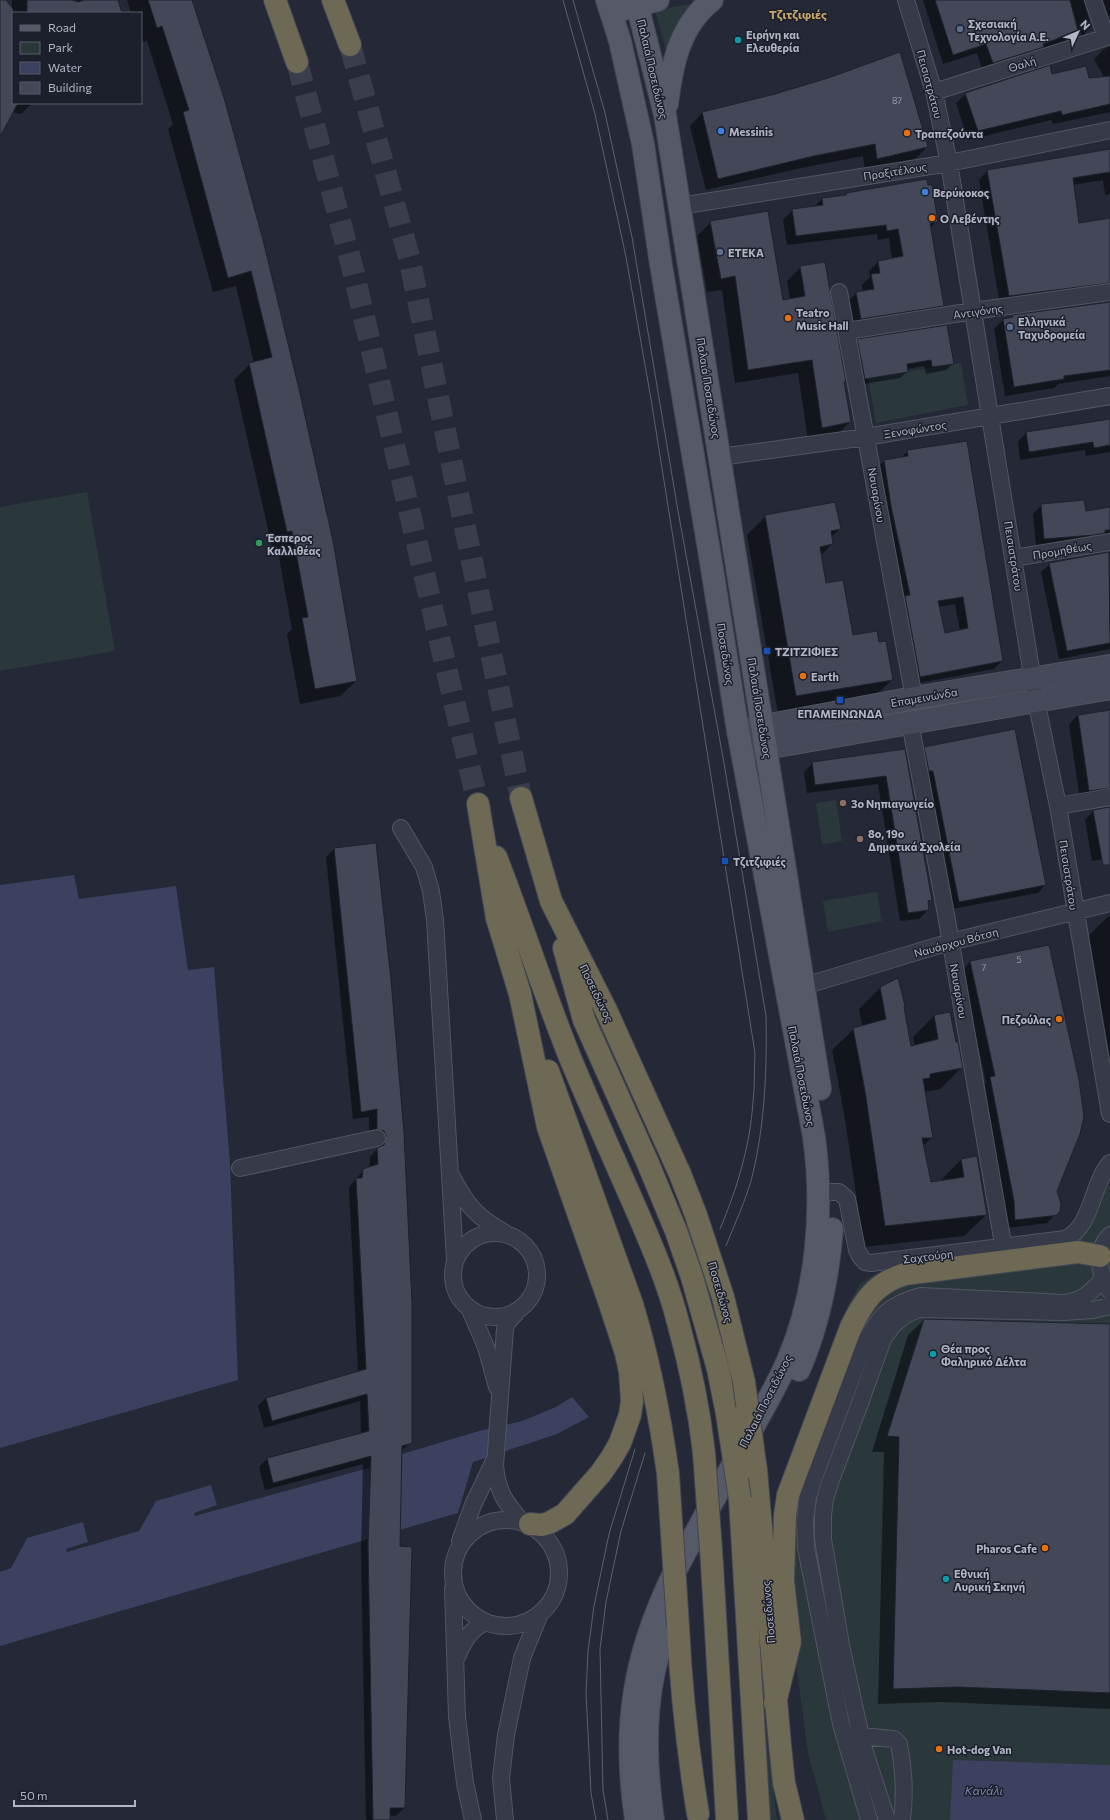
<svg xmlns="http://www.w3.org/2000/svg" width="1110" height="1820" font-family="Commissioner,sans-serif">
<rect width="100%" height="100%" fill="#242837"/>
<path fill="#2a383c" d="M698,2L671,46L666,50L655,11Z
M961,363L968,405L876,423L868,378Z
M87,492L115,651L0,671V507Z
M836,800L842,841L822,844L816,803Z
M877,892L882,921L828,932L823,901Z
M1104,1184L1110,1186V1820H826L808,1753L793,1641L795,1450L848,1305L860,1284L875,1274L906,1265L1078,1243L1085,1230Z
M764,1669L768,1745L777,1820H768L762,1743L761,1670Z"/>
<path fill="#3b415e" d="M74,875L79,899L176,886L188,970L214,967L230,1163L238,1380L0,1448V885Z
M572,1397L589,1417L557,1434L473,1462L458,1513L0,1646V1572L11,1568L27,1538L83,1522L88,1542L66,1549L67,1552L139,1531L156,1501L211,1485L217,1505L194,1513L195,1516L401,1459L402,1454L479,1431L522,1421L556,1407Z
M953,1760L1110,1765V1820H950Z"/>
<path fill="#0007" fill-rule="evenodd" d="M0,0H4L12,9V0H70L77,1V0H117L121,13H13V103H32L21,114L12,112L0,127Z
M127,0H191L356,681L340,696L300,704L287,634L292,629L277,546L272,547L234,380L250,364L254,363L236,286L213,292L168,129L173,124L147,41L141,42V13H131Z
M923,0H1110V112L1053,124L1051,120L968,140L956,103L966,94L1052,75L1088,79L1104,77L1094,59L1104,49L1109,47L1110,44L1090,3L1084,1L1091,27L1082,36L1075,23L1077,31L1067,41L983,72L977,53L943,64Z
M702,113L927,147L915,159L865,171L863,156L801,168L706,190L690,126Z
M1110,150V194L1105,195L1103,180L1073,185L1078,224L1110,219V298L1000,305L979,180L987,171Z
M846,194L937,221L930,228L943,305L934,314L852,328L847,302L857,293L863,292L862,285L870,277L869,271L878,262L892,259L889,238L878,240L877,234L787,245L783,220L793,210L814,207L822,199L844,196Z
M711,222L782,301L790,300L787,281L801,267L845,381L843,383L850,422L835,436L808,441L798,373L735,383L722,290L707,292L697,236Z
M1110,303V376L1058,384L1054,388L1005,396L994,329L1003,320L1010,319L1013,316Z
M858,340L953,364L946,370L926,374L924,366L907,369V372L900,378L858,385L851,347Z
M1110,420V452L1086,456L1085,450L1020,460L1018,442L1026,433Z
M908,451L1002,661L994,669L913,684L876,469L884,461L900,459ZM955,604L960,631L944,635L939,607Z
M1042,505L1085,512L1110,508V541L1036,547L1033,514Z
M766,516L840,529L831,537L832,544L820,556L825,584L852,637L879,643L892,680L873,698L778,714L747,535Z
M1110,552V649L1059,659L1041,572L1050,564Z
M1110,711V804L1080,800L1069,725L1078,715Z
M925,748L1045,885L1038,893L951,909L917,755Z
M905,750L931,900L927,903L928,910L919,919L900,921L878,784L807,793L804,772L813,763Z
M1110,807V858L1092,861L1085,820L1094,810Z
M334,849L397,1060L408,1215L411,1303V1442L401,1451L399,1547L404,1808L396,1816L389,1815V1820H366L361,1552L363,1464L265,1490L259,1467L267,1459L361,1434L360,1401L264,1428L258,1406L266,1398L358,1372L349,1187L364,1170L370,1168V1157L377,1149L379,1145L369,1137V1117L353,1119L326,857Z
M1110,915V1065L1088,936Z
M970,962L1056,1191L1059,1210L1047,1223L1007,1228L982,1086L986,1082L962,971Z
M880,988L903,1008L910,1047L915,1046L913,1037L934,1016L955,1044L962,1067L940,1089L924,1092L932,1137L923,1146L930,1183L940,1181L961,1160L976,1158L986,1215L964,1236L864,1247L844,1113L832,1050L854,1029L862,1026L859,1009Z
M924,1320L1110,1325V1709L941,1702L878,1704L884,1452H872L908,1335Z"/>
<path fill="#434758" stroke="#1e212e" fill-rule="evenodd" d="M0,0H6L13,9V103H18L0,137Z
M27,0H71L78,2L84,0H118L122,13H27Z
M148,0H192L225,101L263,240L299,389L333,541L357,681L315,689L302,618L308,617L292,531L287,532L249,363L272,357L251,271L228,278L183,112L189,110L162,26L157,28Z
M935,0H1070L1078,31L1043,44L1044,47L993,63L986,44L953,55Z
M900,52L928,147L877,159L875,144L814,156L718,179L702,112L775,94L828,78Z
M1050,65L1052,74L1086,66L1089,78L1110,76V104L1062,115L1061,111L978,131L965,93Z
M1110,149V172L1073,178L1079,223L1110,218V283L1009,296L987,170Z
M927,179L928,185H932L938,222L930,223L944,306L861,319L856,292L874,289L871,274L880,273L878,261L903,256L898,229L887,231L886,225L796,236L792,209L823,205L822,198L846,195V193Z
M768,211L783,300L805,296L800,266L825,262L846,382H844L851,422L822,428L812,360L748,370L735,276L721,279L710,221Z
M1110,302V370L1064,376V379L1014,387L1003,319L1013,317L1012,315Z
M947,325L954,364L932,367L931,360L907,364L908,372L865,379L857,339Z
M1110,419V445L1094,448L1093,442L1029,452L1026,432Z
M967,441L1003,661L920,677L905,596L910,595L891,506L884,460L908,456L907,450ZM963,597L968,628L945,633L938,601Z
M1084,500L1086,511L1110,507V530H1105V533L1094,535L1044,539L1041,504Z
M835,502L841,529L831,531L833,544L820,547L826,583L843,580L853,635L877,631L879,642L886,641L893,680L796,696L765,515Z
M1109,552L1110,643L1067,651L1049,563Z
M1110,710V788L1089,791L1078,715Z
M1015,729L1046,885L959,902L933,771H929L924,747Z
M905,749L932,900L928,901L929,910L908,913L886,776L815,785L812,762Z
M1110,807V865H1103L1093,810Z
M376,843L391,980L404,1133L412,1303V1443L402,1446L400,1546L412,1547L405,1808H390V1820H373L368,1544L371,1456L273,1483L267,1458L369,1431L367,1394L272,1421L266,1398L366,1369L356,1178H362L363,1169L378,1164L377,1148L384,1145L386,1136L384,1131L377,1129V1109L361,1112L334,848Z
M1049,945L1079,1080L1084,1117L1080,1134L1057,1191L1061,1204L1060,1211L1057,1215L1051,1216L1015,1220L1014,1201L990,1077L995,1076L970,961Z
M898,978L905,1006L904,1007L911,1046L938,1039L934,1015L950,1012L956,1042H958L963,1068L930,1074V1078L923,1079L933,1138H922L931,1182L964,1177L961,1159L977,1156L987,1215L885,1226L865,1091L853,1028L886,1019L880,987Z
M924,1319L1110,1324V1693L957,1687L893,1689L899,1437L887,1436Z"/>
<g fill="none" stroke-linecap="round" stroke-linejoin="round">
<path stroke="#393d4c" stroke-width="22" stroke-dasharray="22 11" stroke-linecap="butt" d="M350,45L409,257L521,798
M297,62L352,266L478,804"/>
<defs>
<path id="street" d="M906,0L934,92L949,163L1036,700L1058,806L1110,1114
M1093,0L1106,37
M934,92L1110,36
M680,206L949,163L1110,130
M839,292L914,698
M847,331L973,311L1110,292
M720,457L866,437L1110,396
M1014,558L1110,542
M910,722L945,909L1006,1261
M1058,806L1110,797
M401,828L424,867L431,891L435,920L455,1260
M804,986L950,942L1110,903
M240,1168L377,1138
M452,1177C467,1206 477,1217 505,1233
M831,1192H839L847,1199L857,1250L860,1256L865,1262L871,1263L1065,1239C1093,1226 1091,1185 1110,1163
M453 1275a42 42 0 1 1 84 0a42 42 0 1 1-84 0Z
M1110,1235C1094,1252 1099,1273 1110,1291
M470,1310L486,1347L497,1387
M516,1313L507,1323L505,1329L495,1465C497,1491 505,1502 521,1521
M453 1573a53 53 0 1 1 106 0a53 53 0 1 1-106 0Z
M460,1541L473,1505L494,1461
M453,1589L457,1717L465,1783L473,1820
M457,1657C463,1642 470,1629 486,1622
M861,1736L894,1739L899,1744C904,1769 905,1795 902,1820
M505,1820L501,1778L506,1735L522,1658L539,1616
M869,1820L841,1724L806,1548L805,1521L808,1497L815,1475L864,1345C880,1315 888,1305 921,1296L1065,1303C1084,1300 1090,1293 1103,1279
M887,1820L863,1746L841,1645L823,1539V1515L825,1499L831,1480L859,1406L883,1339L893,1325L907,1314L919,1309L1063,1312L1093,1310L1110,1306"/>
<path id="secondary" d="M738,731L914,698L1110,666
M742,752L1110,688"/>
<path id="primary" d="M607,0L620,41L643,144L661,265L710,556L738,731L814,1137C824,1210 817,1292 788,1360C776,1388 760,1414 746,1440C722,1485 698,1529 674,1573C633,1657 622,1728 636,1820
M636,0L665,115L820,1089
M624,9L658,0
M667,104C672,65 679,26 712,0
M799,1370C819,1324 828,1278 832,1229
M653,1820C644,1756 643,1691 666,1630"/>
<path id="highway" d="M275,0L297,62
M333,0L350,45
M521,798L551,901L606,1010L680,1174L696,1215L723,1297L744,1382
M478,804L497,918L520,994L548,1127L609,1301L626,1353L630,1372L632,1401L630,1415L620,1443L612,1457L601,1473L565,1514L549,1523L542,1525L530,1524
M496,857C522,924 544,993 571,1060C592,1110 614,1159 636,1209C652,1246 668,1283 678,1322C690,1365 699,1409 704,1453
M564,948L584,1020L647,1161L676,1231L692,1277L718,1369L727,1414
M548,1071L632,1304C649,1360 660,1416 668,1474
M756,1470L780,1745L784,1783L793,1820
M740,1499L759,1820
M712,1564L727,1820
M678,1626C681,1689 688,1752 698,1814
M775,1703L790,1642L783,1581L785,1515L788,1495L851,1327C864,1300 876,1283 905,1274L1078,1252L1100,1256"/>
</defs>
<use href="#street" stroke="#525562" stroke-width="18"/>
<use href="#secondary" stroke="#525562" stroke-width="24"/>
<use href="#primary" stroke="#404351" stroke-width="24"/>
<use href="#highway" stroke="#424552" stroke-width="24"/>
<use href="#street" stroke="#373a48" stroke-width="16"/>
<use href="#secondary" stroke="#46495a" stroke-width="22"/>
<use href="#primary" stroke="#555968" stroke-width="22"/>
<use href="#highway" stroke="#6d6955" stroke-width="22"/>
<path stroke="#5c5f70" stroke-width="1" d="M563,0L595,114L626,257L651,399L755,1053C754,1069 755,1085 753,1102C750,1146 737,1189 720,1229
M573,0L605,113L632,237L678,511L724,763L766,1016C767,1070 765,1124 752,1177C746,1200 735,1223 726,1246
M596,1820L591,1793L588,1732L586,1694L588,1651L594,1606L609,1534L635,1449
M608,1820L603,1790L600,1649L606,1602L621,1531L645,1453"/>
<defs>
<path id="highway-bridge" d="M744,1382L756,1470
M727,1414L740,1499
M704,1453L712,1564
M668,1474L678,1626"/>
</defs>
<use href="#highway-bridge" stroke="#424552" stroke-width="24" stroke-linecap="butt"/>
<use href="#highway-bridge" stroke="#6d6955" stroke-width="22"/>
</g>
<g fill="#5c6f8a" stroke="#1c1f2c" stroke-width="1.5">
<circle cx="960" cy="29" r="4"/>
<circle cx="720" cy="252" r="4"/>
<circle cx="1010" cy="327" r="4"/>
</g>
<g fill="#0f9aa8" stroke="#1c1f2c" stroke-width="1.5">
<circle cx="738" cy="40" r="4"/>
<circle cx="933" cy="1354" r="4"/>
<circle cx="946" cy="1579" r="4"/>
</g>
<g fill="#3f7fe0" stroke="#1c1f2c" stroke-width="1.5">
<circle cx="721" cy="131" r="4"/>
<circle cx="925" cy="192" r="4"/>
</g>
<g fill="#e8710a" stroke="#1c1f2c" stroke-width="1.5">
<circle cx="907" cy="133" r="4"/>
<circle cx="932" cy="218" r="4"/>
<circle cx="788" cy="318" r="4"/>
<circle cx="803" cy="676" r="4"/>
<circle cx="1059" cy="1019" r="4"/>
<circle cx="1045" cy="1548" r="4"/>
<circle cx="939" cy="1749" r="4"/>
</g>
<circle fill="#2e9e5b" stroke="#1c1f2c" stroke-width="1.5" cx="259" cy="543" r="4"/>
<g fill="#1a4fb4" stroke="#1c1f2c" stroke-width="1.5">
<rect x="763" y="647" width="8" height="8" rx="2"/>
<rect x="836" y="696" width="8" height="8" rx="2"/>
<rect x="721" y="857" width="8" height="8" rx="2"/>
</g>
<g fill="#8d6e63" stroke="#1c1f2c" stroke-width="1.5">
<circle cx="843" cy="803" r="4"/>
<circle cx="860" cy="839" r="4"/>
</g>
<g text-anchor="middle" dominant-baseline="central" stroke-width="3" stroke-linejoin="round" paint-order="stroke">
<g font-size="9" fill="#969aa9">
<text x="897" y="100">87</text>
<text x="1019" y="959">5</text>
<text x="984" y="967">7</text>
</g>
<g font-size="11" font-weight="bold" fill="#b2b5c4" stroke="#1c1f2c" text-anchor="start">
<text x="968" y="23">Σχεσιακή<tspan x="968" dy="13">Τεχνολογία Α.Ε.</tspan></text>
<text x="746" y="34">Ειρήνη και<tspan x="746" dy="13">Ελευθερία</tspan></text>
<text x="729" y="131">Messinis</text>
<text x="915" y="133">Τραπεζούντα</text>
<text x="933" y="192">Βερύκοκος</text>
<text x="940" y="218">Ο Λεβέντης</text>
<text x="728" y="252">ΕΤΕΚΑ</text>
<text x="796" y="312">Teatro<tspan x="796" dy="13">Music Hall</tspan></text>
<text x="1018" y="321">Ελληνικά<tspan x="1018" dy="13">Ταχυδρομεία</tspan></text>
<text x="267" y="537">Έσπερος<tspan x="267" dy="13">Καλλιθέας</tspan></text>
<text x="775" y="651">ΤΖΙΤΖΙΦΙΕΣ</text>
<text x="811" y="676">Earth</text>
<text x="840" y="713" text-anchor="middle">ΕΠΑΜΕΙΝΩΝΔΑ</text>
<text x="851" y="803">3ο Νηπιαγωγείο</text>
<text x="868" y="833">8ο, 19ο<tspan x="868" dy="13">Δημοτικά Σχολεία</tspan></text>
<text x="733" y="861">Τζιτζιφιές</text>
<text x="1051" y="1019" text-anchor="end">Πεζούλας</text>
<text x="941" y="1348">Θέα προς<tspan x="941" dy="13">Φαληρικό Δέλτα</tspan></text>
<text x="1037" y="1548" text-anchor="end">Pharos Cafe</text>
<text x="954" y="1573">Εθνική<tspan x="954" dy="13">Λυρική Σκηνή</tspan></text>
<text x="947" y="1749">Hot-dog Van</text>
</g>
<g font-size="11" fill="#b2b5c4" stroke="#1c1f2c">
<text transform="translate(1022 64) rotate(-18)">Θαλή</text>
<text transform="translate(653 69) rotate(77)">Παλαιά Ποσειδώνος</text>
<text transform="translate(930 84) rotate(75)">Πεισιστράτου</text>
<text transform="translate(895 171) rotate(-9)">Πραξιτέλους</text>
<text transform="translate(978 311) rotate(-8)">Αντιγόνης</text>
<text transform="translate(709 388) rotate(81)">Παλαιά Ποσειδώνος</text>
<text transform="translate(915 429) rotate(-9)">Ξενοφώντος</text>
<text transform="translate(877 495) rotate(80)">Ναυαρίνου</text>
<text transform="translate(1062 550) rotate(-10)">Προμηθέως</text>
<text transform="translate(1014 556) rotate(81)">Πεισιστράτου</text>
<text transform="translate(726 654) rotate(81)">Ποσειδώνος</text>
<text transform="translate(924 697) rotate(-10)">Επαμεινώνδα</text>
<text transform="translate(760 708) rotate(81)">Παλαιά Ποσειδώνος</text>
<text transform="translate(1069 875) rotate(81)">Πεισιστράτου</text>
<text transform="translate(956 942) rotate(-15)">Ναυάρχου Βότση</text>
<text transform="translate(959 991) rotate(80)">Ναυαρίνου</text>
<text transform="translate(597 993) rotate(64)">Ποσειδώνος</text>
<text transform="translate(802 1076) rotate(79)">Παλαιά Ποσειδώνος</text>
<text transform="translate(928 1256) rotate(-7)">Σαχτούρη</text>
<text transform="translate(721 1292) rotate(74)">Ποσειδώνος</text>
<text transform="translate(765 1401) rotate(-63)">Παλαιά Ποσειδώνος</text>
<text transform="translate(768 1612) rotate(-95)">Ποσειδώνος</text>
</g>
<g font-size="12" font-weight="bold" fill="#c7a86a" stroke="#1c1f2c">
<text x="798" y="14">Τζιτζιφιές</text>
</g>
<g font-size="12" font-style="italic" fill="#7d86a9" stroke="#1c1f2c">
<text x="984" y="1790">Κανάλι</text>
</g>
</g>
<rect x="12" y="12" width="130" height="92" fill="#1c1f2c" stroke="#585b69"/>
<rect x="20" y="25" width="20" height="6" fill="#555968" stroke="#585b69"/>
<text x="48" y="32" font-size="12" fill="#b2b5c4">Road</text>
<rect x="20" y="42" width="20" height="12" fill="#2a383c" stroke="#585b69"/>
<text x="48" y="52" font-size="12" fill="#b2b5c4">Park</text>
<rect x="20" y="62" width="20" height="12" fill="#3b415e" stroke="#585b69"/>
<text x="48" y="72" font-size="12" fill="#b2b5c4">Water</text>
<rect x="20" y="82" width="20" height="12" fill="#434758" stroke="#585b69"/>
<text x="48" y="92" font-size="12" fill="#b2b5c4">Building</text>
<g transform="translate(1078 32) rotate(46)" stroke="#1c1f2c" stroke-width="3" paint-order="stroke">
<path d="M0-3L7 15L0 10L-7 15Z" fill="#b2b5c4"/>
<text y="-6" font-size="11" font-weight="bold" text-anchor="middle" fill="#b2b5c4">N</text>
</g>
<path d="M14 1800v6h121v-6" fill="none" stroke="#b2b5c4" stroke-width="2"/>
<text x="20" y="1800" font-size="12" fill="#b2b5c4" stroke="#1c1f2c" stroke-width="3" paint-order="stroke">50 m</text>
</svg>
